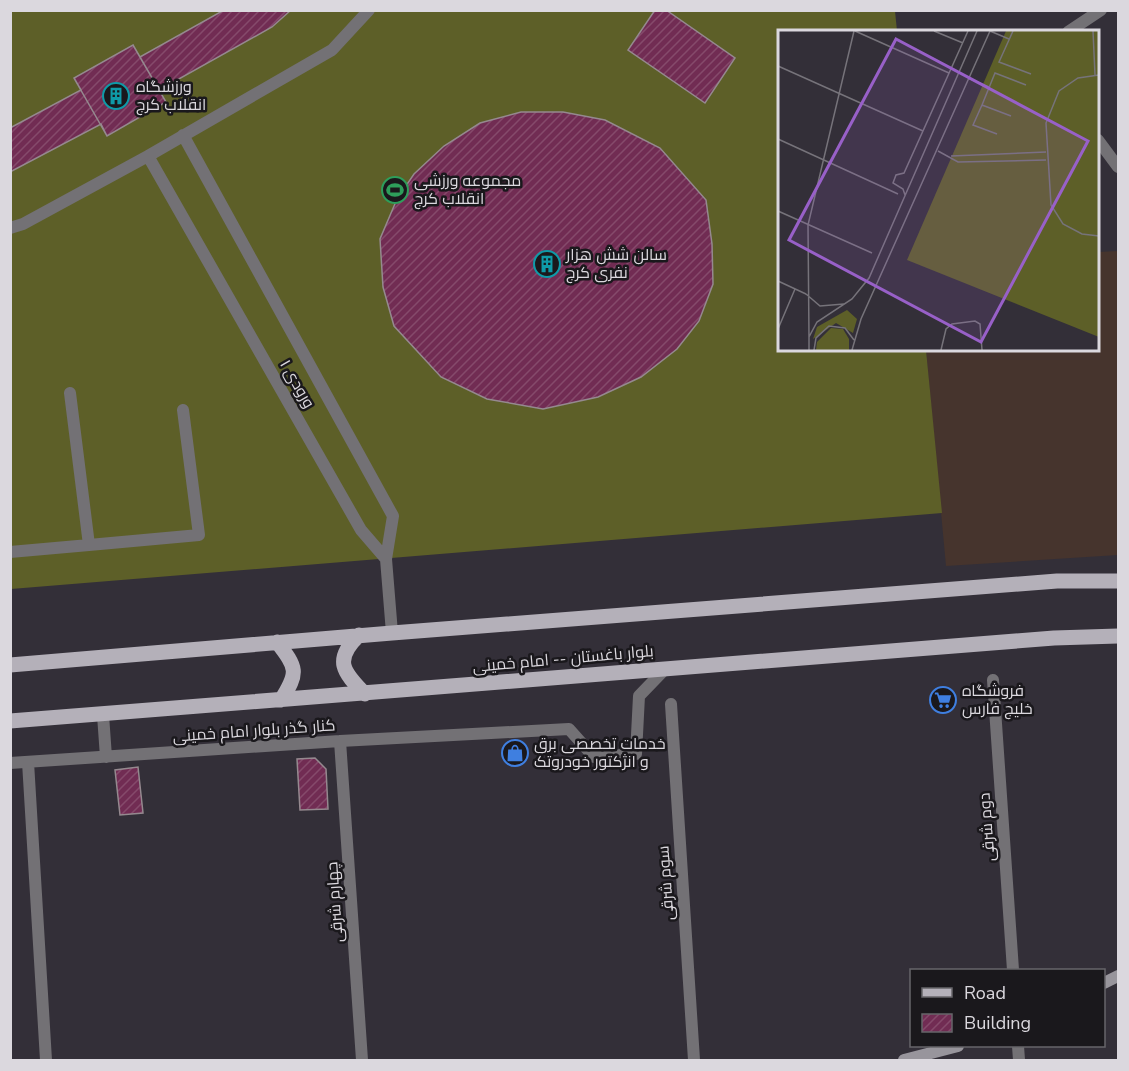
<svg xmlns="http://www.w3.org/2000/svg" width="1129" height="1071" font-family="'Nunito Sans',Cairo,sans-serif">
<defs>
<pattern id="building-hatch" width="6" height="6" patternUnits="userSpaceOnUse" patternTransform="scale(1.5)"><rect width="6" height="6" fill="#712c53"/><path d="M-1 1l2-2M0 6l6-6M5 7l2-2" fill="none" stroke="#854a6b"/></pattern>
</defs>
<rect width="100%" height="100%" fill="#332f38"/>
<path fill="#46342d" d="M1118,251V555L946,566L926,350H1098V252Z"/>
<path fill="#5d5f28" d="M11,11H895L897,31L780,32V350H926L942,513L11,589Z"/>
<path fill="url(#building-hatch)" stroke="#95898f" stroke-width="1.5" d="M224,10H291L272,27L159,90L166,102L107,136L101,124L10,172V128L81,90L74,78L133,45L140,57Z
M655,10H666L735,58L705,103L628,50Z
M133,45L166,102L107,136L74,78Z
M521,112H563L605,120L660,148L706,200L712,244L713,284L699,321L677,349L641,377L598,397L543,409L487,399L441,377L394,326L383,287L380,239L397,199L414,174L444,146L480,123Z
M315,758L326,769L328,809L300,810L297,759Z
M138,767L143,813L120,815L115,770Z"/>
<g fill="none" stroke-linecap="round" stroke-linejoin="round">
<path stroke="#737175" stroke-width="12" d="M183,135L393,516L386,559L392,633
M148,156L361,530L386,559
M10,228L23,224L148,156L332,50L369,10
M89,545L199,535L183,410
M10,552L89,545L70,393"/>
<path stroke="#737175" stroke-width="12" d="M1068,32L1101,10
M1098,140L1118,167
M993,680L1013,970
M671,704L694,1060
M103,715L106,757
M340,741L362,1060
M28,762L46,1060
M10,763L340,741L569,729L594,757L636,754L639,696L666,668
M1018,1046L1019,1060"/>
<path stroke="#98959c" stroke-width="12" d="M1104,983L1118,976
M904,1060L958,1046"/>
<path stroke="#b4b0b9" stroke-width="15" d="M359,635C333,660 343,672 365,694
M277,642C297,668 299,672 281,700
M10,665L392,633L1057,581H1118
M10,721L1054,638L1118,636"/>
</g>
<defs>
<symbol id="building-ring" viewBox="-11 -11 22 22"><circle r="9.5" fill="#1a181c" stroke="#0f9aa8" stroke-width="1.5"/><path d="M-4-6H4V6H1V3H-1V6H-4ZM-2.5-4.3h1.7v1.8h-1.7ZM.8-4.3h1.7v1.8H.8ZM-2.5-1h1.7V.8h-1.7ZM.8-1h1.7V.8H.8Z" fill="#0f9aa8"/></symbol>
<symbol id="stadium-ring" viewBox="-11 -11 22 22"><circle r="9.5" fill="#1a181c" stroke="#2e9e5b" stroke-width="1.5"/><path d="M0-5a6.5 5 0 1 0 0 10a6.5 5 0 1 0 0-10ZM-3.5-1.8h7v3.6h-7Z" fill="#2e9e5b"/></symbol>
<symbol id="supermarket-ring" viewBox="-11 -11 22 22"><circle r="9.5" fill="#1a181c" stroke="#3f7fe0" stroke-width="1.5"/><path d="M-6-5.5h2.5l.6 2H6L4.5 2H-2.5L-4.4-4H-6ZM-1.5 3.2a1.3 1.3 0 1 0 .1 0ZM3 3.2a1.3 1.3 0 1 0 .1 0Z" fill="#3f7fe0"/></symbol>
<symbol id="shop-ring" viewBox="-11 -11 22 22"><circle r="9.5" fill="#1a181c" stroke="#3f7fe0" stroke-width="1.5"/><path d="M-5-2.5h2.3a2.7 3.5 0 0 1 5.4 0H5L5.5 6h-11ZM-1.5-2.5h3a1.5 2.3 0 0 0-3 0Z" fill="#3f7fe0"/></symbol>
</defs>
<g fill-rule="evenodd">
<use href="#building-ring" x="101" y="81" width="30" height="30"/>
<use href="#stadium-ring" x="380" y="175" width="30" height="30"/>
<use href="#building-ring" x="532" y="249" width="30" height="30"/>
<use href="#supermarket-ring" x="928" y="685" width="30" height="30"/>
<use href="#shop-ring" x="500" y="738" width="30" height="30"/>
</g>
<g text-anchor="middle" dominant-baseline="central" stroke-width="5" stroke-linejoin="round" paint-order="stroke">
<g font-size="16" fill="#dbd8de" stroke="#1a181c" text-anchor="start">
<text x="136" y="87">ورزشگاه<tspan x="136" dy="18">انقلاب کرج</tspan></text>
<text x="414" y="181">مجموعه ورزشی<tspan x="414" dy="18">انقلاب کرج</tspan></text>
<text x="566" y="255">سالن شش هزار<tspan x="566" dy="18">نفری کرج</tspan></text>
<text x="962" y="691">فروشگاه<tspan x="962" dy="18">خلیج فارس</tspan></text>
<text x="534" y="744">خدمات تخصصی برق<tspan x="534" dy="18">و انژکتور خودروتک</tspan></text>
</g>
<g font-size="16" fill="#dbd8de" stroke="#1a181c">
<text transform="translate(297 384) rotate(60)">ورودی ۱</text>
<text transform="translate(563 659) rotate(-5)">بلوار باغستان -- امام خمینی</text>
<text transform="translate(254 731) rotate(-4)">کنار گذر بلوار امام خمینی</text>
<text transform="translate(987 827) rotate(-94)">دوم شرقی</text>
<text transform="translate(666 883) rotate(-94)">سوم شرقی</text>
<text transform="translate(335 902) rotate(-94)">چهارم شرقی</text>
</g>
</g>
<g transform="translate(778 30)">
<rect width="321" height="321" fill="#332f38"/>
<path d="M69,280L79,289L75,303L58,293L35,309L39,297Z" fill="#5d5f28"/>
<path d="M53,298L65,299L71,309V320H38L39,312Z" fill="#5d5f28"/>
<path d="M228,1H321V307L129,230Z" fill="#5d5f28"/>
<path fill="none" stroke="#76737a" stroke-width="1.5" d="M77,1L171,43M156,1L185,13M212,1L231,9M235,1L221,32L253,44M315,1L317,45M0,36L145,101M321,45L300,48L281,61L268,93L273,175L285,194L304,204L321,206M190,48L211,57M204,75L195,95L219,104M233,86L204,75L217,43L248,55M0,109L120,164M160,121L180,132L268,130M173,126L268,122M127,165L125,159L115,153L118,145L126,143L190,1M0,181L94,223M0,251L28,264M28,264L42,276L66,274M0,299L17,259M31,307L30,195L76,1M31,320V307L39,292L74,269L91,248L199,1M36,320L38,308L51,296L67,298L76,310M74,320L83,289L212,1M163,320L168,299L174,294L197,291L202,294L204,320"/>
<path fill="#9860c8" fill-opacity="0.15" stroke="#9860c8" stroke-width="3" d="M118,9L310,111L203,312L11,210Z"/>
<rect width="321" height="321" fill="none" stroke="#dbd8de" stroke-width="3"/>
</g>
<rect width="1129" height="1071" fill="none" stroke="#dbd8de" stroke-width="24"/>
<rect x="910" y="969" width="195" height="78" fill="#1a181c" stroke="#67656a" stroke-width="1.5"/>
<rect x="922" y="988" width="30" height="9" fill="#b4b0b9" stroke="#67656a" stroke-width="1.5"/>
<text x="964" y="999" font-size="18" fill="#dbd8de">Road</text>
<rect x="922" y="1014" width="30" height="18" fill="url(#building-hatch)" stroke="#67656a" stroke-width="1.5"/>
<text x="964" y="1029" font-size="18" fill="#dbd8de">Building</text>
</svg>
